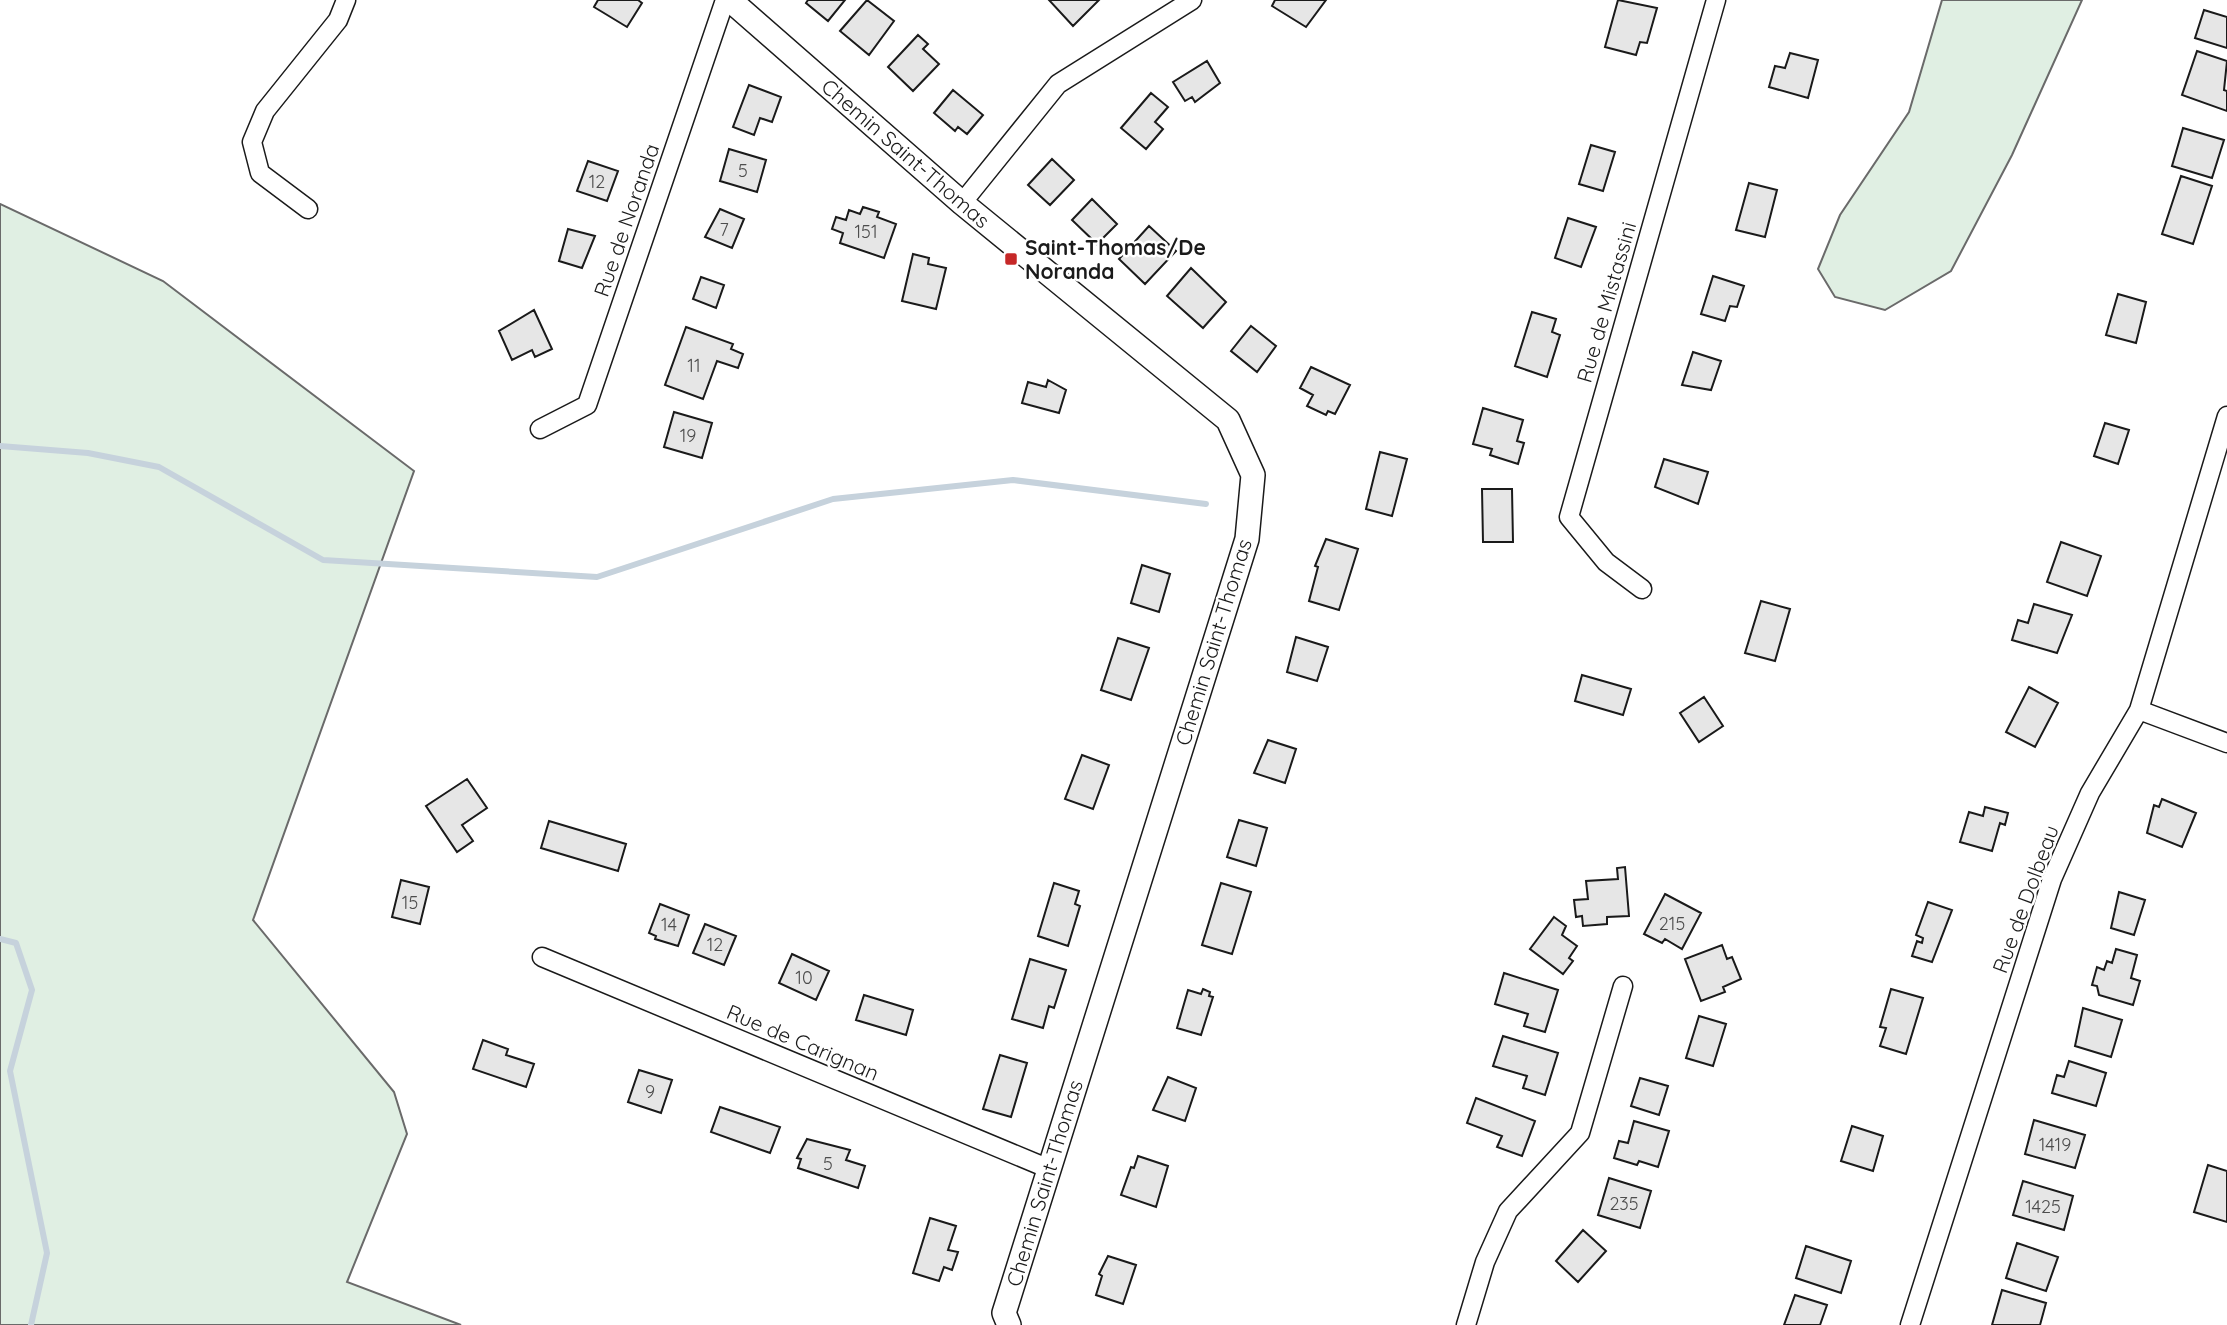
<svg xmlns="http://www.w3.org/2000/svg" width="2227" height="1325" font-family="Quicksand,sans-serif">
<rect width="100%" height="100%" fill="#fff"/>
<path fill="#e0efe3" stroke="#6a6a6a" stroke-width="2" d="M1942,0H2082L2012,155L1951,271L1885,310L1835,297L1818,269L1840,215L1909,112Z
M0,204L163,281L414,471L253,920L394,1092L407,1134L347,1282L461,1325H0Z"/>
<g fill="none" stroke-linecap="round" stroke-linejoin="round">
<path stroke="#c6d2dc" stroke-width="6" d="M0,446L88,453L159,467L323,560L597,577L833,499L1013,480L1206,504
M0,939L16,943L32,990L10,1071L47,1253L31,1325"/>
</g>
<path fill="#e6e6e6" stroke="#1a1a1a" stroke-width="2" d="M598,0H638L642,3L627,27L594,7Z
M808,0H845L828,21L806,3Z
M867,0L894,21L869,55L840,31Z
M1049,0H1099L1073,26Z
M1275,0H1326L1306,27L1272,6Z
M1618,0L1657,8L1647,43L1640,42L1636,55L1605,47Z
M2204,10L2227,17V48L2195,38Z
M918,35L928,44L923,49L939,64L913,91L888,67Z
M2197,51L2227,61L2224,90L2227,91V111L2182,95Z
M1790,53L1818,60L1808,98L1769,87L1775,66L1785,68Z
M1207,61L1220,83L1195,102L1192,97L1185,101L1173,82Z
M749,85L781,97L772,122L760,118L754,135L733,127Z
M953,90L983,115L967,134L958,127L955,131L934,113Z
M1151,93L1168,107L1155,122L1163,129L1146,149L1121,128Z
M2183,128L2224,140L2212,178L2172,166Z
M1591,145L1615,152L1603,191L1579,184Z
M729,149L766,160L757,192L720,181Z
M1052,159L1074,180L1050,205L1028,185Z
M588,161L618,171L607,201L577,191Z
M2181,176L2212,186L2193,244L2162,234Z
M1749,183L1777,190L1765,237L1736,230Z
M1092,199L1117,224L1097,244L1072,220Z
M863,207L879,212L877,217L896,224L884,258L840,243L843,233L832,229L836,217L846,220L849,210L860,214Z
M720,209L744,219L732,248L705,237Z
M1568,218L1596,227L1581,267L1555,258Z
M1149,226L1176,251L1145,284L1119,259Z
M568,229L595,236L582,268L559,261Z
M913,254L929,258L928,264L946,268L936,309L902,301Z
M1191,268L1226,302L1203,328L1167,296Z
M1713,276L1744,286L1737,307L1730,306L1725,321L1701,314Z
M701,277L724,285L716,308L693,299Z
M2118,294L2146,302L2136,343L2106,335Z
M534,310L552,349L535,357L532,350L512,360L499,331Z
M1532,312L1556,319L1552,332L1560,335L1547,377L1515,366Z
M1251,326L1276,346L1257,372L1231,351Z
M686,327L733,344L731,349L743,354L738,368L717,361L703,399L665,385Z
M1693,352L1721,361L1711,390L1682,385Z
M1311,367L1350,385L1335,414L1328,411L1326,415L1307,406L1313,395L1300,388Z
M1048,380L1066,390L1059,413L1022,403L1028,382L1046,387Z
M1483,408L1523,420L1517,441L1524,443L1518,464L1490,455L1492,449L1473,444Z
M674,412L712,423L702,458L664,447Z
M2105,423L2129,430L2118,464L2094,456Z
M1380,452L1407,459L1392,516L1366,509Z
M1664,459L1708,472L1698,504L1655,487Z
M1482,489H1512L1513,542H1483Z
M1326,539L1358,549L1339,610L1309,601L1318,567L1315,566Z
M2061,542L2101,556L2087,596L2047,582Z
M1142,565L1170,574L1159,612L1131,603Z
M1761,601L1790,609L1775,661L1745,653Z
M2034,604L2072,615L2057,653L2012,640L2018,620L2028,623Z
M1296,637L1328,647L1317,681L1287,672Z
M1118,638L1149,648L1131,700L1101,690Z
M1582,675L1631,689L1623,715L1575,701Z
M2029,687L2058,703L2035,747L2006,732Z
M1704,697L1723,726L1699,742L1680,713Z
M1268,740L1296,749L1285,783L1254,773Z
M1082,755L1109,765L1093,809L1065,799Z
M467,779L487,808L462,825L473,841L457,852L426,806Z
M2162,799L2196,813L2182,847L2147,833L2154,805L2159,807Z
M1985,807L2008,813L2005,825L2000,823L1992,851L1960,842L1969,812L1983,816Z
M1239,820L1267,828L1256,866L1227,857Z
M549,821L626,844L618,871L541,848Z
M1625,867L1629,916L1607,917V924L1583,926L1582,916L1576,917L1574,900L1588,899L1586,881L1618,879L1617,868Z
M401,880L429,887L420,924L392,917Z
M1054,883L1079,891L1075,904L1080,906L1068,946L1038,936Z
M1221,883L1251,892L1232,954L1202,945Z
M2119,892L2145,900L2134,935L2111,928Z
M1665,894L1701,913L1682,949L1665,939L1662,943L1644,934Z
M1928,902L1952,910L1932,962L1912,956L1917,941L1922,943L1923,938L1916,935Z
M660,904L689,915L678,946L655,939L656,936L649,933Z
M1554,917L1566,926L1562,935L1577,946L1569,958L1573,961L1563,974L1530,949Z
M705,924L736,936L724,965L693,953Z
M1722,945L1727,959L1732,957L1741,979L1723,987L1725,992L1701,1001L1685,959Z
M2116,949L2137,955L2131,978L2140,981L2133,1005L2099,995L2097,986L2092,985L2097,967L2104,970L2107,961L2112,963Z
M792,954L829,971L816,1000L779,983Z
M1030,959L1066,970L1054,1008L1049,1006L1043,1028L1012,1019Z
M1504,973L1558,990L1545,1032L1524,1026L1528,1014L1495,1004Z
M1203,989L1210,992L1209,996L1213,997L1201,1035L1177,1028L1188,990L1201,994Z
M1891,989L1923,998L1906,1054L1880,1046L1886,1028L1880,1027Z
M864,995L913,1010L906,1035L856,1020Z
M2083,1008L2122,1020L2111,1057L2075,1046Z
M1699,1016L1726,1024L1713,1066L1686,1058Z
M1503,1036L1558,1053L1545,1095L1523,1088L1527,1076L1493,1066Z
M483,1040L508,1049L506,1055L534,1064L526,1087L473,1069Z
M1000,1055L1027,1063L1011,1117L983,1109Z
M2069,1061L2106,1073L2096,1106L2052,1093L2057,1075L2064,1077Z
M639,1070L672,1080L661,1113L628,1102Z
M1168,1077L1196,1088L1185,1121L1153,1110Z
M1640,1078L1668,1086L1659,1115L1631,1106Z
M1476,1098L1535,1121L1522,1156L1497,1147L1502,1136L1467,1123Z
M720,1107L780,1127L770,1153L711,1132Z
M2034,1120L2085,1135L2075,1168L2025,1154Z
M1634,1121L1669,1131L1658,1167L1639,1161L1637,1165L1614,1158L1619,1141L1628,1143Z
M1852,1126L1883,1136L1873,1171L1841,1161Z
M807,1139L850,1150L846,1160L865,1166L858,1188L798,1168L801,1159L797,1158Z
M1138,1156L1168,1166L1156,1207L1121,1195L1131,1167L1134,1168Z
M2208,1165L2227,1171V1222L2194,1212Z
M1609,1178L1651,1191L1640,1228L1598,1215Z
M2023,1181L2073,1196L2064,1230L2013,1215Z
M930,1218L956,1226L948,1250L958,1252L952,1270L944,1267L939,1281L913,1273Z
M1583,1230L1606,1251L1578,1282L1556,1261Z
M2017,1243L2058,1257L2046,1291L2006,1278Z
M1806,1246L1851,1261L1841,1293L1796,1278Z
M1108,1256L1136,1265L1123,1304L1096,1295L1102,1276L1099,1274Z
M2002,1290L2046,1303L2040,1325H1992Z
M1795,1295L1827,1305L1820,1325H1784Z"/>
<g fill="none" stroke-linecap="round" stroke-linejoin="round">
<defs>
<path id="minor" d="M962,203L1058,84L1192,0
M308,209L260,173L252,142L265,111L338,20L346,0
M540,429L587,405L725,0
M1642,589L1606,562L1569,517L1716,0
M2139,710L2227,743
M542,957L1047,1168
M1466,1325L1485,1262L1508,1211L1580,1133L1623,986
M1910,1325L2052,879L2090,793L2139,710L2227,416"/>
<path id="tertiary" d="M730,0L962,203L1228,420L1253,475L1247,539L1004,1313L1009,1325"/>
</defs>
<use href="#minor" stroke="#1a1a1a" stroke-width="21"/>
<use href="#tertiary" stroke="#1a1a1a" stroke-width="26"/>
<use href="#minor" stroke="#fff" stroke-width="18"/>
<use href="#tertiary" stroke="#fff" stroke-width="23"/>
</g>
<rect fill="#c62828" stroke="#fff" stroke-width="2.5" x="1004" y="252" width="14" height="14" rx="3.5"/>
<g text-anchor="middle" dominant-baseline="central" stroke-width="5" stroke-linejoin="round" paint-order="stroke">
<g font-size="18" fill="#4d4d4d">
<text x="743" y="170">5</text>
<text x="597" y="181">12</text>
<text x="724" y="229">7</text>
<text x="866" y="231">151</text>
<text x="694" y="365">11</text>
<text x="688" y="435">19</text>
<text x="410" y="902">15</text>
<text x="1672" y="923">215</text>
<text x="669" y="924">14</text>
<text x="715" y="944">12</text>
<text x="804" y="977">10</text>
<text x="650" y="1091">9</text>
<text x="2055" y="1144">1419</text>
<text x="828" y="1163">5</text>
<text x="1624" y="1203">235</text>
<text x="2043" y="1206">1425</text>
</g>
<g font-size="21" fill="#1a1a1a" stroke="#fff">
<text transform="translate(906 153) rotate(41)">Chemin Saint-Thomas</text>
<text transform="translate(626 220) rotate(-71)">Rue de Noranda</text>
<text transform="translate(1606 302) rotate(-74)">Rue de Mistassini</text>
<text transform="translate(1213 642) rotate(-73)">Chemin Saint-Thomas</text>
<text transform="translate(2025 899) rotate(-70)">Rue de Dolbeau</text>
<text transform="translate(803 1042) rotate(23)">Rue de Carignan</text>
<text transform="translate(1044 1183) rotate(-73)">Chemin Saint-Thomas</text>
</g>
<g font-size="21" font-weight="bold" fill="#1a1a1a" stroke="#fff" text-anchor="start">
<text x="1025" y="247">Saint-Thomas/De<tspan x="1025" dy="24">Noranda</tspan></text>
</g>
</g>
</svg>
